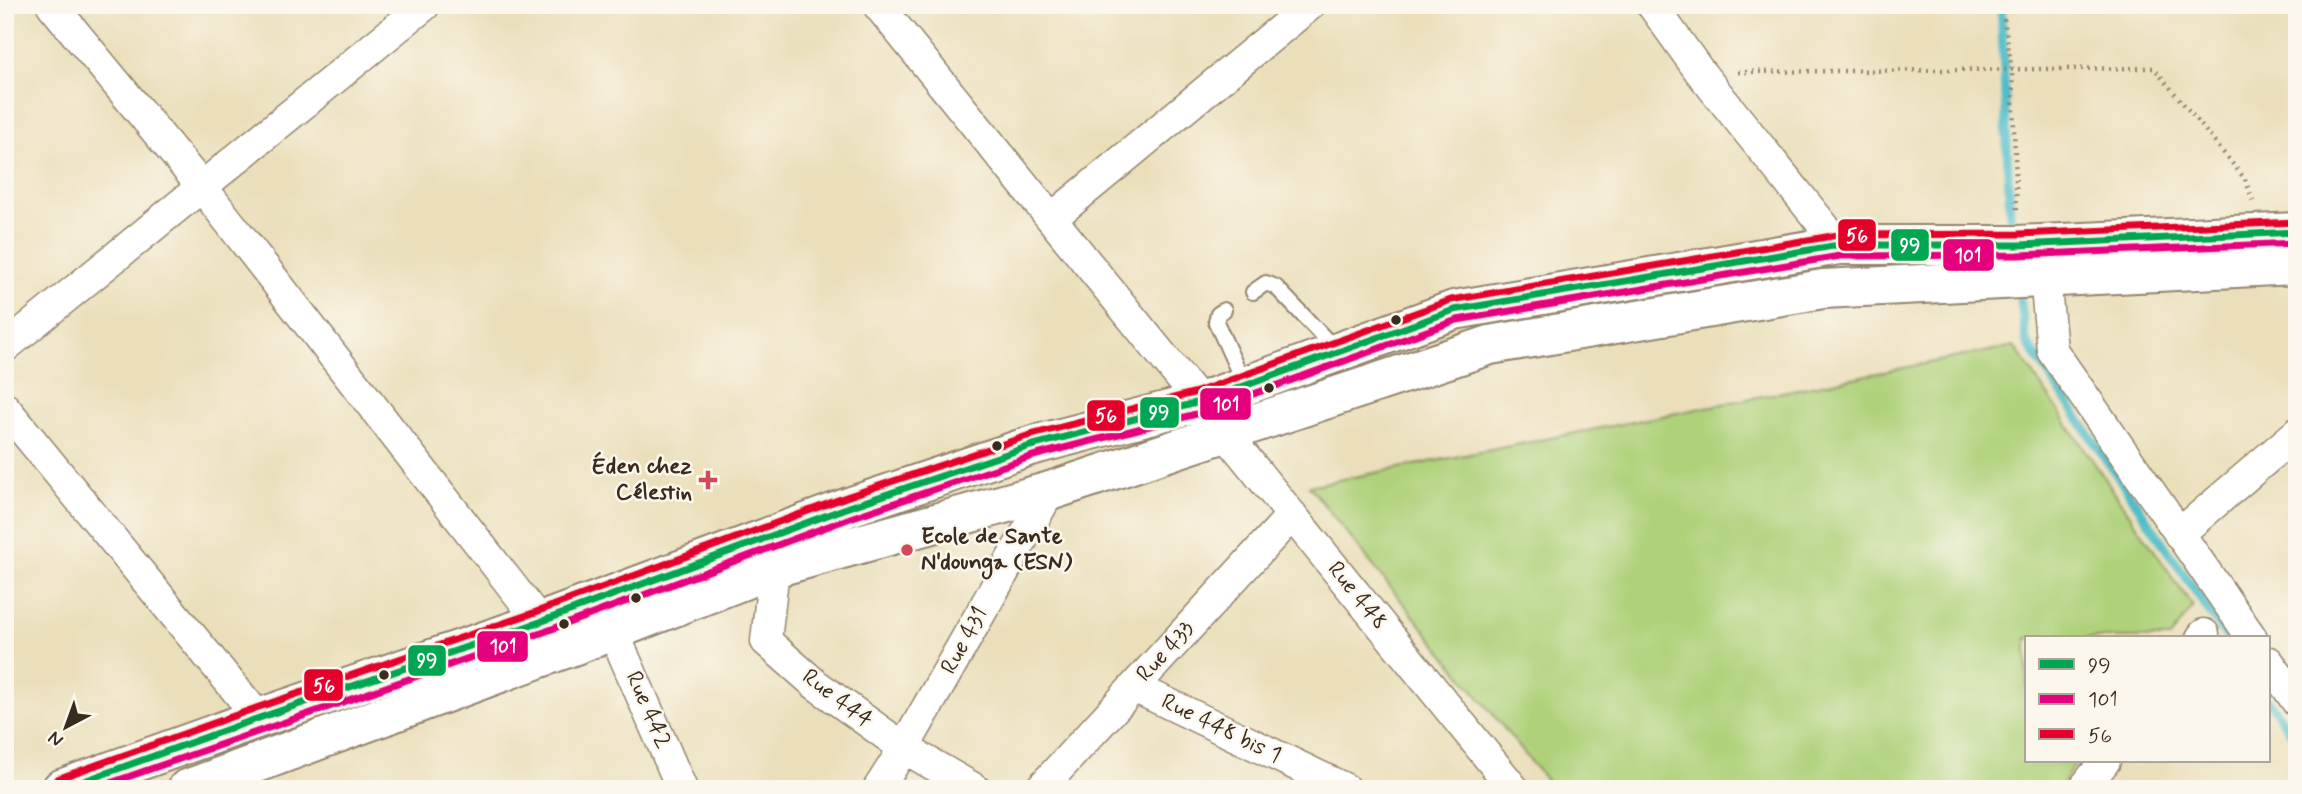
<svg xmlns="http://www.w3.org/2000/svg" width="2302" height="794" font-family="Mynerve,sans-serif">
<rect width="100%" height="100%" fill="#fbf7ec"/>
<filter id="ink" filterUnits="userSpaceOnUse"><feTurbulence type="fractalNoise" baseFrequency=".0143" numOctaves="2"/><feDisplacementMap in="SourceGraphic" scale="14" xChannelSelector="R" yChannelSelector="G"/><feConvolveMatrix kernelMatrix="1 2 1 2 8 2 1 2 1" color-interpolation-filters="sRGB"/></filter>
<filter id="wash" filterUnits="userSpaceOnUse"><feTurbulence type="fractalNoise" baseFrequency=".00686" numOctaves="4" result="noise"/><feDisplacementMap in="SourceGraphic" scale="28" xChannelSelector="R" yChannelSelector="G"/><feGaussianBlur stdDeviation="1.57" result="paint"/><feColorMatrix in="noise" values="0 0 0 0 0 0 0 0 0 0 0 0 0 0 0 0 0 1.4 0 .05"/><feComposite in="paint" operator="in"/></filter>
<g filter="url(#wash)">
<rect width="100%" height="100%" fill="#ebdfbb"/>
<path fill="#afd17a" stroke="#757e4c" stroke-width="2" d="M2014,346L2193,607L2170,638H2027V761H2078L2058,789H1553L1309,486Z"/>
<g fill="none" stroke-linecap="round" stroke-linejoin="round">
<path stroke="#50bdca" stroke-width="9" d="M2001,5L2010,217
M2020,295L2026,341L2227,638
M2269,701L2297,742"/>
</g>
</g>
<g filter="url(#ink)">
<g fill="none" stroke-linecap="round" stroke-linejoin="round">
<defs>
<path id="service" d="M1253,292L1266,283L1276,287L1335,349
M1224,310L1218,314L1216,322L1245,386"/>
<path id="minor" d="M52,5L202,187L540,622L546,639
M878,5L1514,789
M1652,5L1700,72L1839,245
M1052,218L1310,5
M2045,277L2052,350L2252,638
M5,347L425,5
M5,408L259,718
M2179,534L2297,433
M774,568L766,641L815,684L904,748L975,789
M613,631L682,789
M2201,638L2204,634
M2269,662L2297,702
M1134,687L1346,789
M878,789L904,748L1050,491
M1040,789L1292,515
M2083,789L2105,761"/>
<path id="primary" d="M61,789L259,718L540,622L849,507L1030,446L1200,402L1454,310L1839,245H2018L2297,232
M187,789L613,631L774,568L1050,491L1490,345L1823,289L2297,265"/>
</defs>
<use href="#service" stroke="#93846c" stroke-width="18"/>
<use href="#minor" stroke="#93846c" stroke-width="33"/>
<use href="#primary" stroke="#93846c" stroke-width="42"/>
<path stroke="#93846c" stroke-width="4.5" stroke-dasharray="2 5" stroke-linecap="butt" d="M2002,5L2012,71L2017,213
M1738,72L2154,68L2245,179L2253,201"/>
<use href="#service" stroke="#fff" stroke-width="14"/>
<use href="#minor" stroke="#fff" stroke-width="30"/>
<use href="#primary" stroke="#fff" stroke-width="38"/>
<defs>
<path id="bus-1" d="M62,789L259,718L540,622L849,507L1030,446L1200,402L1454,310L1839,245H2018L2297,232"/>
<path id="bus-2" d="M93,789L544,632L853,517L1033,456L1204,412L1457,320L1840,256L2018,255L2297,243"/>
<path id="bus-3" d="M57,779L256,708L536,612L846,497L1027,436L1197,392L1451,300L1838,235L2018,234L2297,222"/>
</defs>
<use href="#bus-1" stroke="#fbf7ec" stroke-width="12"/>
<use href="#bus-2" stroke="#fbf7ec" stroke-width="12"/>
<use href="#bus-3" stroke="#fbf7ec" stroke-width="12"/>
<use href="#bus-1" stroke="#00a651" stroke-width="7"/>
<use href="#bus-2" stroke="#e5007d" stroke-width="7"/>
<use href="#bus-3" stroke="#e4002b" stroke-width="7"/>
</g>
</g>
<g fill="#3b2a1e" stroke="#fbf7ec" stroke-width="2.5">
<circle cx="1396" cy="320" r="6"/>
<circle cx="1269" cy="388" r="6"/>
<circle cx="997" cy="446" r="6"/>
<circle cx="636" cy="598" r="6"/>
<circle cx="564" cy="624" r="6"/>
<circle cx="384" cy="675" r="6"/>
</g>
<g fill="#d1495b" stroke="#fbf7ec" stroke-width="2.5">
<path d="M704.5 469.5h7v7h7v7h-7v7h-7v-7h-7v-7h7z"/>
<circle cx="907" cy="550" r="7"/>
</g>
<g text-anchor="middle" dominant-baseline="central" stroke-width="5" stroke-linejoin="round" paint-order="stroke">
<g font-size="23" font-weight="bold" fill="#3b2a1e" stroke="#fbf7ec" text-anchor="end">
<text x="692" y="467">Éden chez<tspan x="692" dy="26">Célestin</tspan></text>
<text x="921" y="537" text-anchor="start">Ecole de Sante<tspan x="921" dy="26">N'dounga (ESN)</tspan></text>
</g>
<g font-size="23" fill="#3b2a1e" stroke="#fbf7ec">
<text transform="translate(1357 596) rotate(51)">Rue 448</text>
<text transform="translate(965 641) rotate(-61)">Rue 431</text>
<text transform="translate(1166 652) rotate(-47)">Rue 433</text>
<text transform="translate(837 699) rotate(37)">Rue 444</text>
<text transform="translate(648 710) rotate(66)">Rue 442</text>
<text transform="translate(1221 729) rotate(26)">Rue 448 bis 1</text>
</g>
</g>
<g stroke="#fbf7ec" stroke-width="2.5">
<rect x="1837" y="218" width="40" height="34" rx="7" fill="#e4002b"/>
<rect x="1890" y="228" width="40" height="34" rx="7" fill="#00a651"/>
<rect x="1942" y="238" width="53" height="34" rx="7" fill="#e5007d"/>
<rect x="1199" y="387" width="53" height="34" rx="7" fill="#e5007d"/>
<rect x="1139" y="396" width="41" height="33" rx="7" fill="#00a651"/>
<rect x="1086" y="399" width="40" height="33" rx="7" fill="#e4002b"/>
<rect x="476" y="630" width="53" height="33" rx="7" fill="#e5007d"/>
<rect x="407" y="644" width="40" height="33" rx="7" fill="#00a651"/>
<rect x="303" y="668" width="41" height="34" rx="7" fill="#e4002b"/>
</g>
<g font-size="19" text-anchor="middle" font-weight="bold" fill="#fff">
<text x="1857" y="242">56</text>
<text x="1910" y="252">99</text>
<text x="1968" y="262">101</text>
<text x="1226" y="411">101</text>
<text x="1159" y="419">99</text>
<text x="1106" y="422">56</text>
<text x="503" y="653">101</text>
<text x="427" y="667">99</text>
<text x="324" y="692">56</text>
</g>
<rect width="2302" height="794" fill="none" stroke="#fbf7ec" stroke-width="28"/>
<rect x="2025" y="636" width="245" height="126" fill="#fbf7ec" stroke="#aea59a" stroke-width="2"/>
<rect x="2039" y="659" width="35" height="10" fill="#00a651" stroke="#aea59a" stroke-width="2"/>
<text x="2088" y="672" font-size="21" fill="#3b2a1e">99</text>
<rect x="2039" y="694" width="35" height="10" fill="#e5007d" stroke="#aea59a" stroke-width="2"/>
<text x="2088" y="706" font-size="21" fill="#3b2a1e">101</text>
<rect x="2039" y="729" width="35" height="10" fill="#e4002b" stroke="#aea59a" stroke-width="2"/>
<text x="2088" y="742" font-size="21" fill="#3b2a1e">56</text>
<g transform="translate(66 727) rotate(221)" stroke="#fbf7ec" stroke-width="5" paint-order="stroke">
<path d="M0-5L12 26L0 18L-12 26Z" fill="#3b2a1e"/>
<text y="-10" font-size="19" font-weight="bold" text-anchor="middle" fill="#3b2a1e">N</text>
</g>
</svg>
